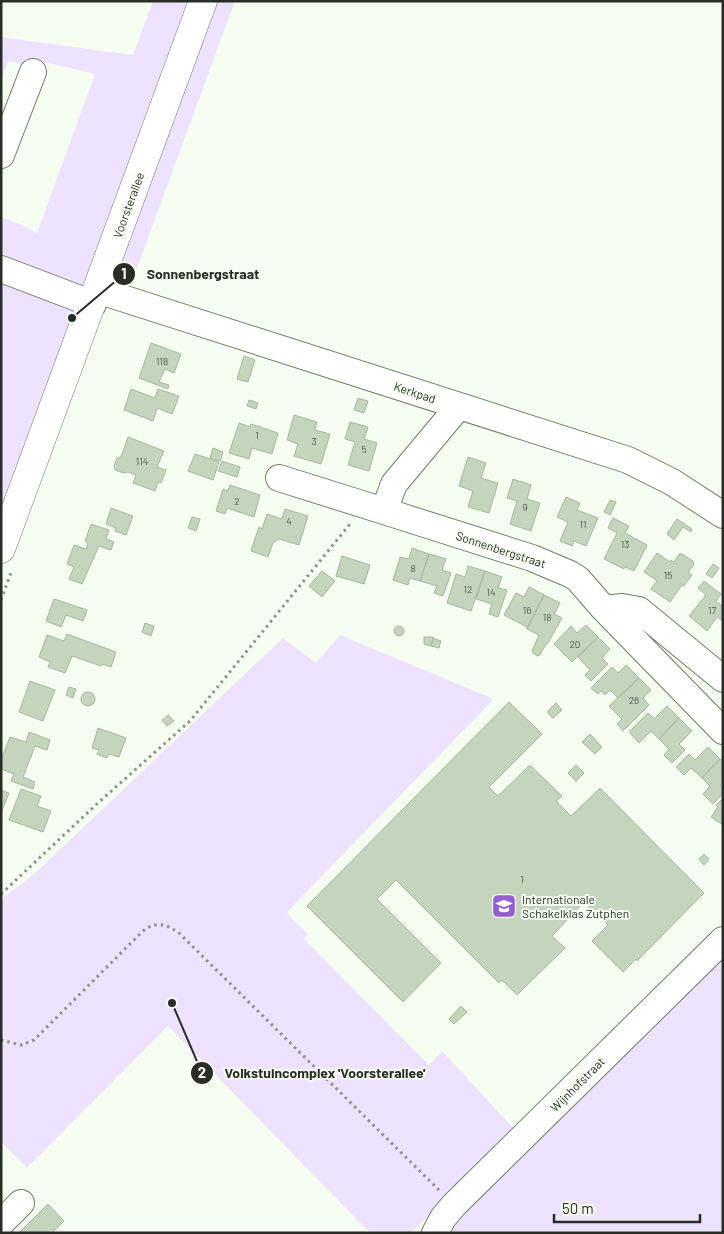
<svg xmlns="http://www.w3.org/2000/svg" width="724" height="1234" font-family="Barlow,sans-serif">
<rect width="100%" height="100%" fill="#f5fef0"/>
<path fill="#eee3fe" d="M153,1H191L85,288L1,255V217L22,225L37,233L95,74L26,58L21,64L8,61L1,80V37L133,55Z
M214,1H235L129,290L112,284Z
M1,283L35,297L44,291L81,305L1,520Z
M340,635L494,699L286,913L308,934L304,939L429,1065L442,1051L516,1131L411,1233H370L168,1026L27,1168L1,1142V899L34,874L283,638L316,663Z
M723,951V1233H447L448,1229Z"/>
<path fill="#c4d4bd" stroke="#a8b7a0" d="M151,343L181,354L174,373L165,369L159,382L169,385L168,389L139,378Z
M244,356L255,360L248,382L237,379Z
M131,389L155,398L158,389L179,396L172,414L157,408L153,421L124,410Z
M358,398L368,401L364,413L354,410Z
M249,400L258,403L256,409L247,406Z
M294,415L317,422L315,430L330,434L321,464L294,456L298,444L287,440Z
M350,422L368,427L364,439L377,443L369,471L348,465L355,442L345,439Z
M239,423L250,427L251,424L278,433L272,454L252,448L249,459L229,453Z
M128,437L164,451L157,467L166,470L161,483L158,482L155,491L133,483L136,475L128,472L124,473L115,470L114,466L117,458L121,457Z
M213,448L223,452L220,461L210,458Z
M195,454L219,462L213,480L188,471Z
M468,457L486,463L481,478L498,483L489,513L468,507L473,491L459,486Z
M222,461L240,467L237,477L218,471Z
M513,479L531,485L527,499L540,503L531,531L510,524L517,501L507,498Z
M230,485L260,495L254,517L227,508L225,514L216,511L223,489L228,491Z
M566,497L580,503L577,510L598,518L586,546L574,541L572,546L560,541L568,522L557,517Z
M610,500L616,502L610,515L604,512Z
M111,508L133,516L126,535L115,531L116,528L106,524Z
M285,509L308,516L299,545L279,539L273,543L268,557L251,551L259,527L262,529L267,514L282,519Z
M192,517L200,519L196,531L188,528Z
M613,518L629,526L625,533L647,545L634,571L625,567L624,569L604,559L617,533L608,528Z
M677,519L692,529L691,532L683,527L674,540L667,534Z
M91,524L109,530L106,539L114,542L111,550L99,546L82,584L69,579L74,567L67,564L74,545L86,549L88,544L85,541Z
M412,548L429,554L420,581L410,578L408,585L393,580L400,557L409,559Z
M657,553L670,562L671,560L674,562L679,554H682L693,561L694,565L688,572L692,575L684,586L682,585L670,602L651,589L657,581L644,572Z
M429,554L446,559L442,570L451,573L443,596L434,593L437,586L420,581Z
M342,556L370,565L364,584L336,576Z
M713,564L719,568L712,578L706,574Z
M468,566L485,571L471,611L447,603L456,574L465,577Z
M322,571L335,581L322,597L309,586Z
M485,571L502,577L498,588L507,590L498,617L489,614L492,604L476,599Z
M704,581L721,594L716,601L723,607V618L721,620L717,617L707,631L689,616L706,595L698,588Z
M529,587L544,595L527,629V627L504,615L516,593L524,597Z
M544,595L560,603L554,614L562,618L548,643L546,644L540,655L537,656L533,653L532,651L539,635L527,629Z
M54,599L87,610L83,621L66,615L61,627L46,621Z
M145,623L154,626L151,636L142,632Z
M586,625L598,637L572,662L554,644L571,626L577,633Z
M394 631a5 5 0 1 1 10 0a5 5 0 1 1-10 0Z
M67,634L116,652L111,667L102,664L101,666L72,656L65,673L48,667L50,662L39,657L47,635L64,641Z
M424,637H433L431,646L424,644Z
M598,637L610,649L602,658L608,664L591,681L585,675L590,670L578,657Z
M433,638L441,641L439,648L431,646Z
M626,665L639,678L618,698L610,690L605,695L601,691L598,694L591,688L612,667L618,673Z
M639,678L651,690L643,698L649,705L623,731L617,724L622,719L609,706Z
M30,681L55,690L43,721L19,712Z
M69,687L76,689L73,698L66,695Z
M81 699a7 7 0 1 1 14 0a7 7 0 1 1-14 0Z
M509,702L542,734L489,787L498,796L530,765L562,796L556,801L571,816L600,788L704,893L637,961L636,959L623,972L592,941L608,925L589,907V902H584L552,936L565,948L517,995L502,980L499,983L396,880L377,899L441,963L403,1002L307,906Z
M556,703L562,710L553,718L547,712Z
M667,706L679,718L659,739L651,731L639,743L629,732L648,713L654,719Z
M168,715L174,721L167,726L162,720Z
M679,718L692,731L679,744L685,750L672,763L664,755L669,749L659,739Z
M98,728L126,738L119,757L109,754L107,758L97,754L99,750L92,748Z
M29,732L50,740L47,750L35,746L23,777L35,782L33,789L11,781L14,774L1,769V760L10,737L26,742Z
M590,734L602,747L595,754L582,742Z
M708,747L720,759L702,778L691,768L684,775L676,767L689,754L695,760Z
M720,759L723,762V782L720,785L723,788V794L713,804L703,794L710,786L702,778Z
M576,765L584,773L576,781L568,773Z
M21,789L41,796L37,806L51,811L43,832L9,820Z
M1,790L9,793L1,813Z
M723,798V825L711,817L718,807L716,805Z
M704,854L709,859L704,865L699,859Z
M461,1006L467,1012L454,1024L449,1019Z
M48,1204L64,1221L52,1233H19Z"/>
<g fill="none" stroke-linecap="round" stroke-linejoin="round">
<defs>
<path id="minor" d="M1,155L33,72
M1,269L93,304
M97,290L628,460L672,482L723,515
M459,406L394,484L384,511L532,558L570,574L578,579L604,609L723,731
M279,478L384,511
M604,609L622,607L639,610L723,679
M1,1223L21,1203
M435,1233L443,1218L454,1205L723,940"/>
<path id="major" d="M1,549L203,1"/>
</defs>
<use href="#minor" stroke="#6f7d68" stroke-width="28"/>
<use href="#major" stroke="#6f7d68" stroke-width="29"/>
<path stroke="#8c9388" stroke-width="3" stroke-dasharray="2.5 4" stroke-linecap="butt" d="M1,600L12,570
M1,894L99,802L190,721L350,524
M1,1040L21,1045L34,1040L143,931C155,921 167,924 179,933L439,1190"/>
<use href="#minor" stroke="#fff" stroke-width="26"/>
<use href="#major" stroke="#fff" stroke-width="28"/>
</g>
<defs>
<symbol id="school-square" viewBox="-11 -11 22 22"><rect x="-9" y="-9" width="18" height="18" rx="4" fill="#965dd5" stroke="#f5fef0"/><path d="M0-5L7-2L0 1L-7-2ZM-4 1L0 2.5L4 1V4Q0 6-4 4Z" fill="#fff"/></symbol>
</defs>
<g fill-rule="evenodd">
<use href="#school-square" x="490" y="892" width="28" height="28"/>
</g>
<g text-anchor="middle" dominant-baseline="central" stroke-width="4" stroke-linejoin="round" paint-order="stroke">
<g font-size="10" fill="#4f584b">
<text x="162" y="361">118</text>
<text x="257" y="435">1</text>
<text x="314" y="441">3</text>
<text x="364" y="449">5</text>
<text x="142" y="461">114</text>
<text x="237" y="501">2</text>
<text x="525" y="507">9</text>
<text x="289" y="521">4</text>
<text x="583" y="524">11</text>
<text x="625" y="544">13</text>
<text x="413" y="568">8</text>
<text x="668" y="575">15</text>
<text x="468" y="589">12</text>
<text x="491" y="592">14</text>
<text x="527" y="610">16</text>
<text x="712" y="610">17</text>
<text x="547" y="617">18</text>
<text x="575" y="644">20</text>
<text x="634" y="700">26</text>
<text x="522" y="879">1</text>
</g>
<g font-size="12" fill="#282e25" stroke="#f5fef0">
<text transform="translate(128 205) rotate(-70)">Voorsterallee</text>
<text transform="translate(415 392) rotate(18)">Kerkpad</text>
<text transform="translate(501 549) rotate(18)">Sonnenbergstraat</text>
<text transform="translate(577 1084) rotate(-45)">Wijnhofstraat</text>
</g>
<g font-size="12" fill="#282e25" stroke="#f5fef0" text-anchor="start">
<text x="522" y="899">Internationale<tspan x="522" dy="14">Schakelklas Zutphen</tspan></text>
</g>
</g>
<path fill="none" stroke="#282e25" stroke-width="2" d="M72 318L124 274M172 1003L202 1073"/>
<g fill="#282e25" stroke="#f5fef0" stroke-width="2">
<circle cx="72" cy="318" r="5"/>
<circle cx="172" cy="1003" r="5"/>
<circle cx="124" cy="274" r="12"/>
<circle cx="202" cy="1073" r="12"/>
</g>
<g font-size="15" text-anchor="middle" font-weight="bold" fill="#fff">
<text x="124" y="279">1</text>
<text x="202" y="1078">2</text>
</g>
<g font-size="14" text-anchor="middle" font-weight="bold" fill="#282e25" stroke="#f5fef0" stroke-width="4" stroke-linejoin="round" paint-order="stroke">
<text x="203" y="279">Sonnenbergstraat</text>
<text x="325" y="1078">Volkstuincomplex 'Voorsterallee'</text>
</g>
<rect width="724" height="1234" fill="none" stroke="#282e25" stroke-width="5"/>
<path d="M554 1214v8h146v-8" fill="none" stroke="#282e25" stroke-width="2.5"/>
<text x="562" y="1214" font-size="15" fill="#282e25" stroke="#f5fef0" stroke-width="4" paint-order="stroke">50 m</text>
</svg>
